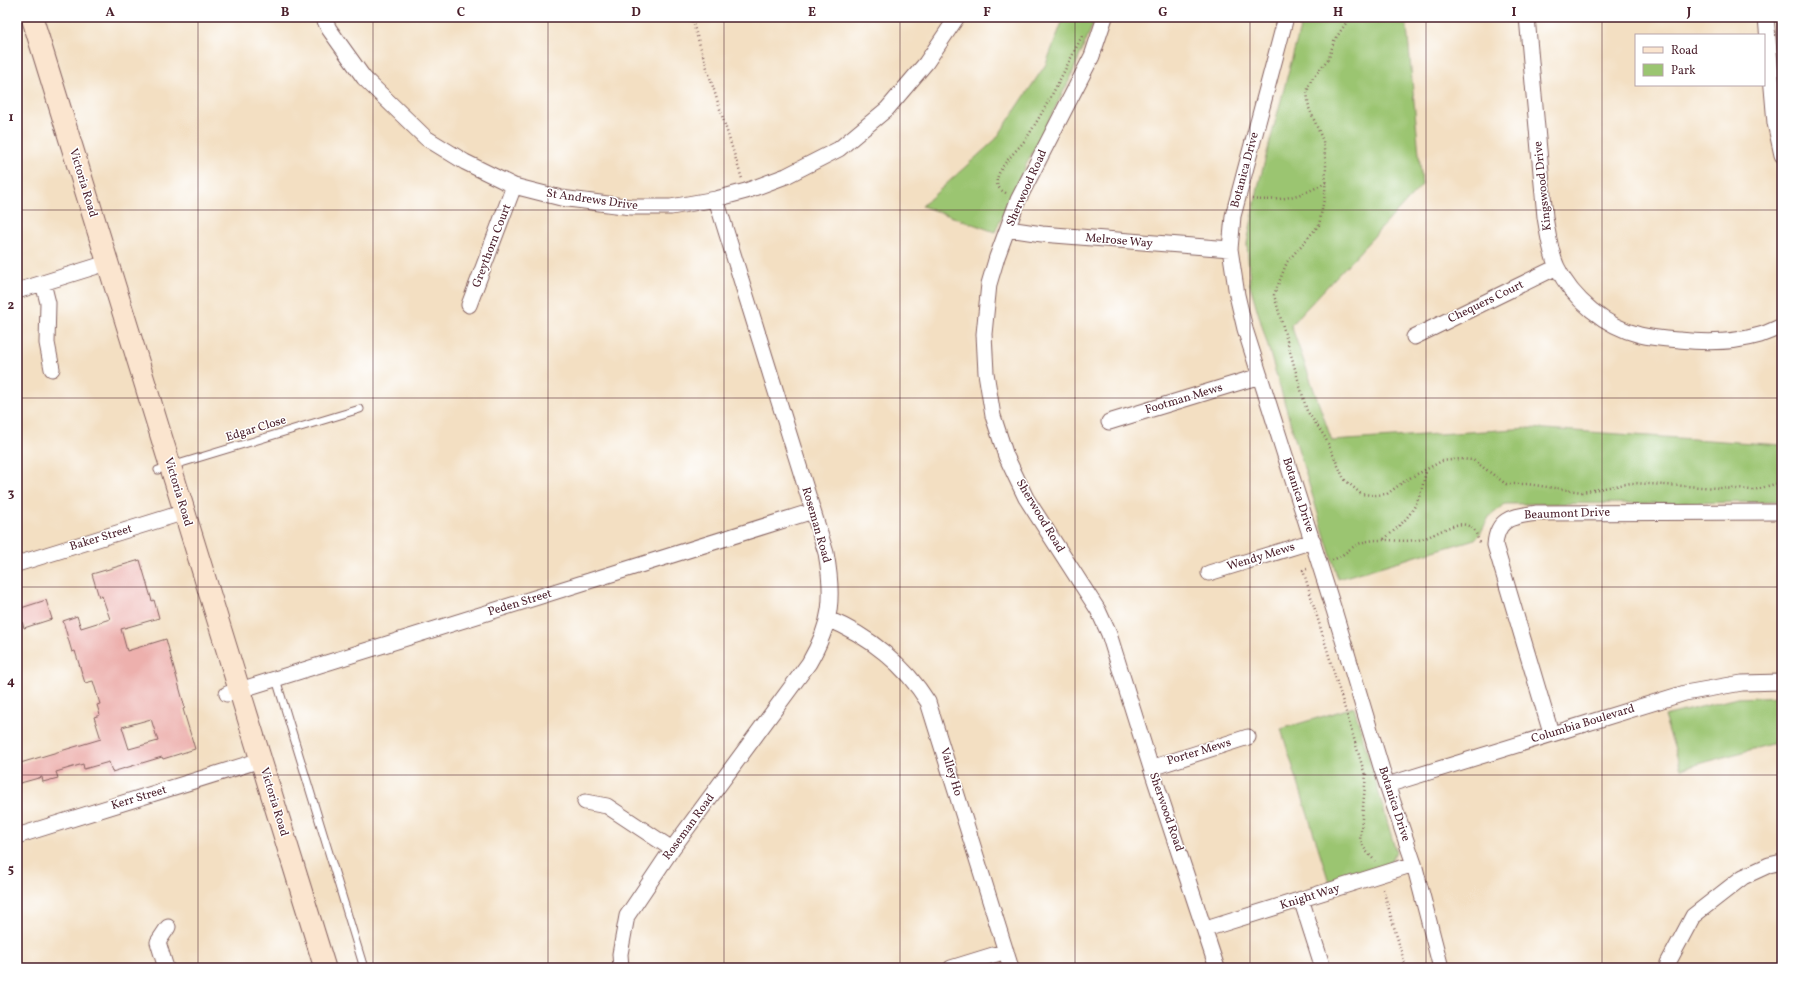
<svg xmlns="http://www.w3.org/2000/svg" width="1799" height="985" font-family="Vollkorn,serif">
<rect width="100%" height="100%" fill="#fff"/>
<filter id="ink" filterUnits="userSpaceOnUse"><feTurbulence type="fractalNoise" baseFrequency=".025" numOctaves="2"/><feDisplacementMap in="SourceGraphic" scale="8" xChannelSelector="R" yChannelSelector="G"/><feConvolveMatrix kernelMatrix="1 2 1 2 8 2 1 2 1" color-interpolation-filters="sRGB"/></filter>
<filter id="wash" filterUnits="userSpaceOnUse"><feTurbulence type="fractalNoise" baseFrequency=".012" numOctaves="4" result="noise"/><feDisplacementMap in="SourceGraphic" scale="16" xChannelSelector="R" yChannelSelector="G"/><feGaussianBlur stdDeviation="0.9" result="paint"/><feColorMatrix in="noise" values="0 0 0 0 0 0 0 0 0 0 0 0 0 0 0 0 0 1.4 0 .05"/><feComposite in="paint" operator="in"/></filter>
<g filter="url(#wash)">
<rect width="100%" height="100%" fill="#f3dfc2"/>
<path fill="#9bc571" stroke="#72724e" d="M1064,17H1096L1070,79L1027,163L995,232L922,206L996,139L1046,64Z
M1303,17H1406L1422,185L1291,325L1332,441L1530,428L1782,445V502L1505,504L1489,517L1480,534L1475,539L1338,579L1296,442L1250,285L1247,244L1259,183Z
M1782,696V741L1681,769L1664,716L1737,698Z
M1354,707L1396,852L1392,861L1384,866L1329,882L1281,729Z"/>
<g id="blocks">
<path fill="#edb0ad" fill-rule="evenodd" d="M140,560L152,601L154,600L159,618L121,629L127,651L166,639L185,708L183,709L195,749L163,759L162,757L112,772L109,762L84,769L83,764L56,772L58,778L43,782L42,777L17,784V764L101,739L94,717L100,715L97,705L100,704L93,681L85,683L75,651L72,652L63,621L77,616L81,628L110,619L102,596L99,597L92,574ZM151,719L158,741L129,749L122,727Z
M46,600L52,619L24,628L18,609Z"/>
</g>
</g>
<g filter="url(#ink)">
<use href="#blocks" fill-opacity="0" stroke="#856260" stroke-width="1"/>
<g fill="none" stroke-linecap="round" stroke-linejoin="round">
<defs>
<path id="lane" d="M158,470L360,409
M276,679L364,968"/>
<path id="street" d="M323,17L329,29L364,78L426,138L465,162L514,186L561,198L631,207H671L716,199L746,191L786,176L839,149L887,109L926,63L957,17
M1105,17L1092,56L1018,200L997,257L989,284L984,334L986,373L993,416L1006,456L1026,498L1098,610L1109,634L1151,768L1217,968
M1286,17L1233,216L1230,249L1237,295L1245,329L1334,610L1382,770L1414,864L1441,968
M1527,17L1545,217C1548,234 1550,252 1557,267C1572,299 1606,327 1640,335C1652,338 1666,339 1679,340C1706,343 1733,343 1760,335C1767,333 1775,329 1782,326
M1766,17L1775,123L1782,155
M1008,229L1042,234L1230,249
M43,283L48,303L47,343L52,369
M17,291L107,263
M469,305L514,186
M1414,337L1557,267
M1109,422L1260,376
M17,564L185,512
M1209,573L1313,541
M828,619C868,635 906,666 928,702L1011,968
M227,694L813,511
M1551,733L1495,545C1497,517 1513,517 1537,513L1782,512
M1151,768L1248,737
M1387,785L1685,693L1742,683L1782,682
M585,802L607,806L672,849
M17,836L261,760
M1301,899L1323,968
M1206,929L1414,864
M166,968L158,942L168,927
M621,968L620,954L627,916L672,849L809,663C832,623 834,597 826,553L716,199
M951,968L1006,951
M1667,968L1668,963L1693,916L1743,877L1769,865L1782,862"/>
<path id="secondary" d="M32,17L325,968"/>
</defs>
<use href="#lane" stroke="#856260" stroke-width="9"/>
<use href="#street" stroke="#856260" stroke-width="17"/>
<use href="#secondary" stroke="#856260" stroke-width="23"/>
<path stroke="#856260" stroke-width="2.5" stroke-dasharray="1 3" stroke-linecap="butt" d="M691,17L742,179
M1350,17L1334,41L1329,58L1311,80L1307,92L1309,108L1323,141L1326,165L1325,194L1319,225L1287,262L1274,295L1307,411L1325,437L1344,479L1361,494L1376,495L1387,494L1406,480L1442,461L1461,459L1473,460L1506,484H1527L1582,492L1631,483L1754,490L1782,482
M1006,193C1000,190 996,186 997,179C1002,161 1018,151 1028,136C1048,104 1065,70 1082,36
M1252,199C1278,202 1304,196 1326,182
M1384,539C1411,517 1419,506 1426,471
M1332,560C1343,557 1350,547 1361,543C1378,536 1403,544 1422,539C1434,536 1454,521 1466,525C1475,527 1477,535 1479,543
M1307,569L1303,570L1365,775
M1366,774L1360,840L1366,851L1375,861
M1383,889L1406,968"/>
<use href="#lane" stroke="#fff" stroke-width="7"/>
<use href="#street" stroke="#fff" stroke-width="15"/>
<use href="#secondary" stroke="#fbe5cf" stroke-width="21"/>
</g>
</g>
<path fill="none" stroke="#4a1f2b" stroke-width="1" stroke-opacity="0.55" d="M198,17V968M373,17V968M548,17V968M724,17V968M900,17V968M1075,17V968M1250,17V968M1426,17V968M1602,17V968M17,210H1782M17,398H1782M17,587H1782M17,775H1782"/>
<g text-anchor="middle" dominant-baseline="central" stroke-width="3" stroke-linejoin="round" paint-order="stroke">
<g font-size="12" fill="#4a1f2b" stroke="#fff">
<text transform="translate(1245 170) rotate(-75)">Botanica Drive</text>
<text transform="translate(83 183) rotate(73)">Victoria Road</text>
<text transform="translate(1543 186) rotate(-96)">Kingswood Drive</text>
<text transform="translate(1027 188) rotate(-66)">Sherwood Road</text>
<text transform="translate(592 200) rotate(8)">St Andrews Drive</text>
<text transform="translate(1119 241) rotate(5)">Melrose Way</text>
<text transform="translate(492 246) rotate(-69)">Greythorn Court</text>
<text transform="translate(1486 302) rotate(-26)">Chequers Court</text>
<text transform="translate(1184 399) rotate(-17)">Footman Mews</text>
<text transform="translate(256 429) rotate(-17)">Edgar Close</text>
<text transform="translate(178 492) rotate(73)">Victoria Road</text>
<text transform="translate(1298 495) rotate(72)">Botanica Drive</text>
<text transform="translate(1567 514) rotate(-2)">Beaumont Drive</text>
<text transform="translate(1040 516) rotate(59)">Sherwood Road</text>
<text transform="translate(816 525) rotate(74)">Roseman Road</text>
<text transform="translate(101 538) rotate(-17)">Baker Street</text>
<text transform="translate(1261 557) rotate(-17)">Wendy Mews</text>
<text transform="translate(520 603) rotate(-17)">Peden Street</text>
<text transform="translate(1583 724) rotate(-17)">Columbia Boulevard</text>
<text transform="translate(1199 752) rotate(-17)">Porter Mews</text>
<text transform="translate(951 772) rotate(73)">Valley Ho</text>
<text transform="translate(139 798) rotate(-17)">Kerr Street</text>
<text transform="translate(274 802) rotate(73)">Victoria Road</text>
<text transform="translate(1394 804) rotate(72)">Botanica Drive</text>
<text transform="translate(1166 812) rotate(71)">Sherwood Road</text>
<text transform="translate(689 827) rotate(-54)">Roseman Road</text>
<text transform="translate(1310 897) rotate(-17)">Knight Way</text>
</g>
</g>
<rect width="1799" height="985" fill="none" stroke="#fff" stroke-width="44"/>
<rect x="1635" y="34" width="130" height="52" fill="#ffffff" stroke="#b7a5aa"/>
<rect x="1643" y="47" width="20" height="6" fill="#fbe5cf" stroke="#b7a5aa"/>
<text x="1671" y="54" font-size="12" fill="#4a1f2b">Road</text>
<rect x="1643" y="64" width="20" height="12" fill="#9bc571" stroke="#b7a5aa"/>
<text x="1671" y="74" font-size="12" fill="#4a1f2b">Park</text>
<rect x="22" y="22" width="1755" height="941" fill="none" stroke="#4a1f2b" stroke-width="1.5"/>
<g font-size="13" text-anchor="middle" font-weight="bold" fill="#4a1f2b">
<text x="110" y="16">A</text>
<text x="285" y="16">B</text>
<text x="461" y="16">C</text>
<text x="636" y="16">D</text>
<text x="812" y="16">E</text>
<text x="987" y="16">F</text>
<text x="1163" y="16">G</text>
<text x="1338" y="16">H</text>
<text x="1514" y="16">I</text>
<text x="1689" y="16">J</text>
<text x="11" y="121">1</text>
<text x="11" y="309">2</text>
<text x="11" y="497">3</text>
<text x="11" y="685">4</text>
<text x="11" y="873">5</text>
</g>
</svg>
